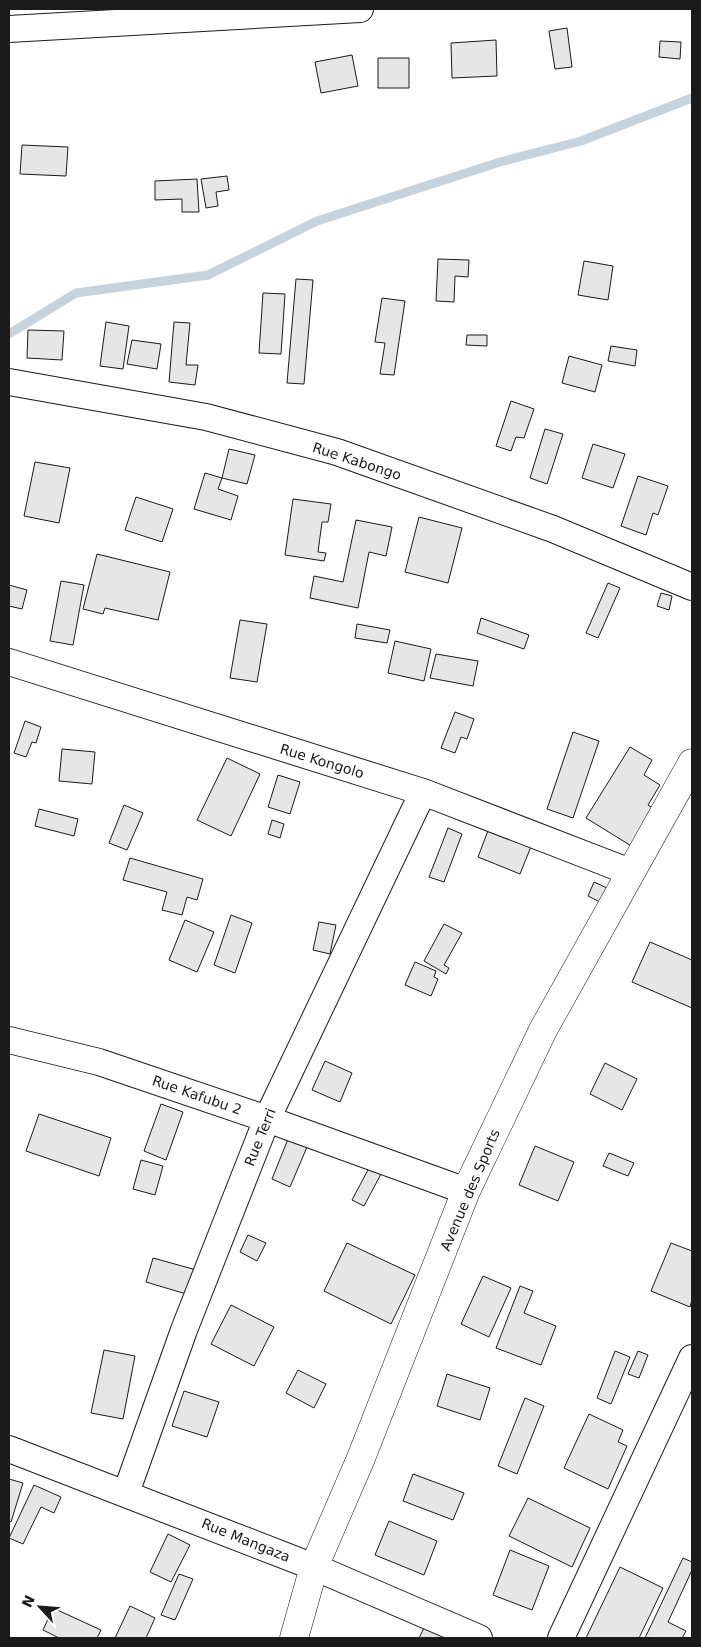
<svg xmlns="http://www.w3.org/2000/svg" width="701" height="1647" font-family="'DejaVu Sans',sans-serif">
<rect width="100%" height="100%" fill="#fff"/>
<g fill="none" stroke-linecap="round" stroke-linejoin="round">
<path stroke="#c6d2dc" stroke-width="9" d="M9,334L76,293L208,275L317,221L500,162L581,141L692,98"/>
</g>
<path fill="#e6e6e6" stroke="#1a1a1a" d="M567,28L572,67L555,69L549,31Z
M496,40L497,76L452,78L451,43Z
M660,41L681,42L680,59L659,57Z
M352,55L358,86L321,93L315,62Z
M378,58H409V88H378Z
M22,145L68,147L66,176L20,174Z
M227,176L229,190L216,192L218,206L206,208L201,179Z
M197,179L199,212H182V199L155,200V181Z
M438,259L469,260L468,277L455,276L454,302L436,301Z
M584,261L613,266L608,300L578,295Z
M296,279L313,280L304,384L287,383Z
M263,293L285,294L281,354L259,353Z
M382,298L405,301L394,375L380,374L385,343L375,342Z
M106,322L129,326L123,369L100,366Z
M174,322L190,323L186,365H198L195,385L169,382Z
M28,330L64,331L62,360L27,358Z
M467,335H487V346L466,345Z
M132,340L161,344L157,369L127,364Z
M611,346L637,350L635,366L608,361Z
M569,356L602,365L595,392L562,383Z
M511,401L534,409L524,438L516,437L511,451L496,446Z
M545,429L563,434L547,484L530,478Z
M593,444L625,454L613,488L582,478Z
M229,449L255,455L247,484L222,478Z
M35,462L70,468L59,523L24,516Z
M205,473L222,478L218,489L238,496L231,520L194,509Z
M638,476L668,486L658,515L653,513L646,535L621,526Z
M136,497L173,509L162,542L125,530Z
M293,499L331,504L328,522H322L318,552L326,553L324,561L285,555Z
M419,517L462,528L448,583L405,572Z
M356,520L392,527L386,556L369,552L358,608L310,598L314,576L343,582Z
M97,554L170,572L158,620L105,608L103,614L83,609Z
M61,581L84,585L73,645L50,641Z
M608,583L620,588L598,638L586,633Z
M9,585L27,590L22,609L9,606Z
M661,593L672,596L669,610L657,606Z
M481,618L529,635L524,649L477,633Z
M240,620L267,624L257,682L230,678Z
M357,624L390,630L387,643L355,638Z
M395,641L431,649L424,681L388,673Z
M436,654L478,661L473,686L430,678Z
M455,712L474,719L467,739L461,737L455,753L441,748Z
M25,721L41,727L36,743L32,742L26,757L14,753Z
M573,732L599,741L573,818L547,809Z
M630,747L652,760L644,775L660,785L648,805L656,810L633,847L586,818Z
M62,749L95,752L92,784L59,781Z
M227,758L260,774L231,836L197,820Z
M278,775L300,782L290,814L268,807Z
M124,805L143,813L127,850L109,843Z
M39,809L78,819L74,836L35,826Z
M272,820L284,824L280,838L268,834Z
M448,828L462,834L444,882L429,877Z
M489,828L532,844L520,874L478,857Z
M130,858L203,879L197,900L187,897L182,915L162,910L167,892L123,880Z
M594,882L607,888L600,902L588,896Z
M231,915L252,923L235,973L214,965Z
M185,920L214,932L197,972L169,960Z
M319,922L336,925L330,954L313,950Z
M444,924L462,933L444,965L449,968L446,974L424,961Z
M650,942L692,960V1008L632,982Z
M415,962L436,971L434,977L438,979L431,996L405,985Z
M325,1061L352,1073L340,1102L312,1090Z
M605,1063L637,1079L622,1110L590,1094Z
M161,1104L183,1112L166,1160L144,1151Z
M39,1114L111,1138L99,1176L26,1151Z
M288,1139L307,1147L290,1187L272,1179Z
M535,1146L574,1162L558,1201L519,1185Z
M609,1153L634,1163L628,1176L603,1166Z
M141,1160L163,1166L155,1195L133,1189Z
M369,1168L381,1174L364,1206L352,1200Z
M248,1235L266,1243L257,1261L240,1252Z
M347,1243L415,1275L391,1324L324,1291Z
M671,1243L692,1251V1300L690,1307L651,1291Z
M153,1258L200,1271L193,1296L146,1282Z
M483,1276L511,1288L489,1337L461,1324Z
M520,1286L533,1291L524,1313L556,1326L541,1365L496,1348Z
M231,1305L274,1327L254,1366L211,1344Z
M104,1350L135,1356L123,1419L91,1413Z
M615,1351L630,1357L611,1404L597,1398Z
M638,1351L648,1355L639,1378L628,1374Z
M298,1370L326,1384L314,1408L286,1393Z
M447,1374L490,1388L480,1420L437,1406Z
M184,1391L219,1402L207,1437L172,1426Z
M525,1398L544,1406L517,1474L498,1466Z
M589,1414L623,1430L618,1442L627,1446L608,1489L564,1468Z
M413,1474L464,1493L453,1520L403,1501Z
M9,1479L23,1483L11,1522L9,1521Z
M34,1485L61,1497L54,1513L41,1507L23,1544L9,1538Z
M528,1498L590,1528L572,1567L509,1536Z
M389,1521L437,1541L424,1575L375,1555Z
M168,1534L190,1545L171,1582L150,1572Z
M510,1550L549,1566L532,1610L493,1595Z
M683,1558L692,1562V1570L668,1622L686,1631L682,1638H645Z
M620,1567L663,1588L639,1638H586Z
M179,1574L193,1579L175,1620L161,1615Z
M130,1606L155,1618L146,1638H115Z
M53,1608L101,1630L97,1638H59L43,1630Z
M425,1626L448,1638H419Z"/>
<g fill="none" stroke-linecap="round" stroke-linejoin="round">
<defs>
<path id="minor" d="M9,29L360,9
M9,382L206,417L337,452L553,529L692,587
M9,662L423,792L630,872
M9,1040L99,1062L267,1119L466,1191
M9,1449L314,1567L479,1638
M126,1493L184,1330L267,1119L423,792
M561,1638L692,1358"/>
<path id="tertiary" d="M294,1638L314,1567L361,1458L466,1191L543,1030L692,763"/>
</defs>
<use href="#minor" stroke="#1a1a1a" stroke-width="28"/>
<use href="#tertiary" stroke="#1a1a1a" stroke-width="29"/>
<use href="#minor" stroke="#fff" stroke-width="26"/>
<use href="#tertiary" stroke="#fff" stroke-width="28"/>
</g>
<g text-anchor="middle" dominant-baseline="central" stroke-width="4" stroke-linejoin="round" paint-order="stroke">
<g font-size="14" fill="#1a1a1a" stroke="#fff">
<text transform="translate(357 461) rotate(18)">Rue Kabongo</text>
<text transform="translate(322 761) rotate(17)">Rue Kongolo</text>
<text transform="translate(197 1095) rotate(19)">Rue Kafubu 2</text>
<text transform="translate(260 1137) rotate(-68)">Rue Terri</text>
<text transform="translate(470 1190) rotate(-67)">Avenue des Sports</text>
<text transform="translate(246 1540) rotate(22)">Rue Mangaza</text>
</g>
</g>
<rect width="701" height="1647" fill="none" stroke="#1a1a1a" stroke-width="20"/>
<g transform="translate(40 1607) rotate(296)" stroke="#ffffff" stroke-width="4" paint-order="stroke">
<path d="M0-4L9 19L0 12L-9 19Z" fill="#1a1a1a"/>
<text y="-8" font-size="14" font-weight="bold" text-anchor="middle" fill="#1a1a1a">N</text>
</g>
</svg>
